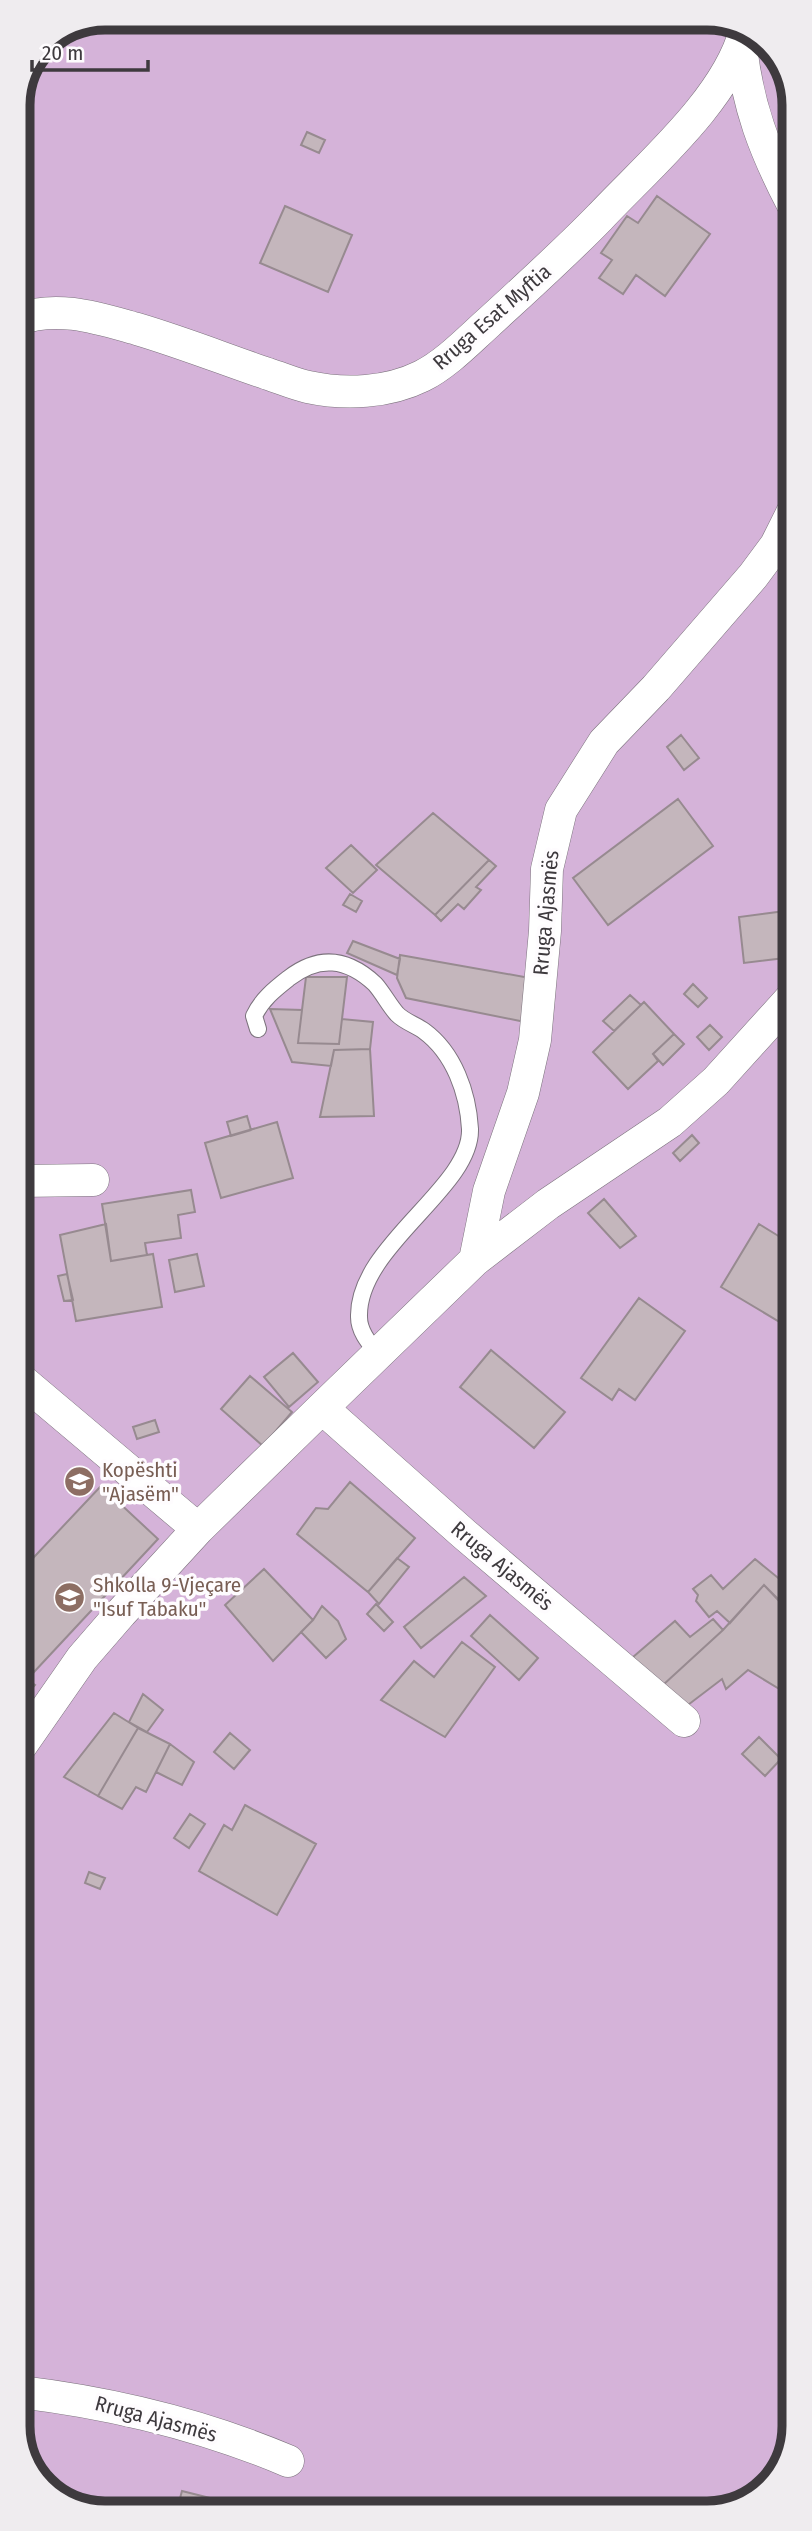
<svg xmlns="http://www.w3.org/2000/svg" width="812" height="2531" font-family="'Fira Sans Condensed',sans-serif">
<rect width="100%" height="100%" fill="#f6ecf7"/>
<path fill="#d5b3d9" d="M105,18H713L764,39L792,83L794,2426L776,2480L729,2511L99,2513L48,2492L20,2448L18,100L43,43Z"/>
<path fill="#c4b6bc" stroke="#978a90" stroke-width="2" d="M307,132L325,140L319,153L301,145Z
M657,196L710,234L665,296L636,275L623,294L599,278L612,260L601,253L627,216L638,223Z
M285,206L352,235L328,292L260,263Z
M681,735L699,758L684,770L667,747Z
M678,799L713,846L608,925L573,878Z
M433,813L489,860L435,915L376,865Z
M351,845L377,870L353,893L326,868Z
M489,860L496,866L476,887L481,890L464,909L458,904L441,921L435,915Z
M350,894L362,901L356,912L343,905Z
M793,910V957L744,963L739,917Z
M353,941L400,959L397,975L347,953Z
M400,955L530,978L525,1022L406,998L397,978Z
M306,977H347L339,1044L298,1043Z
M693,984L707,998L698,1007L684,994Z
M630,995L641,1005L614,1031L603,1021Z
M644,1002L674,1034L653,1054L658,1061L628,1089L593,1052Z
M270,1009L302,1010L298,1043L339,1044L342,1019L373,1022L370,1049L334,1050L331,1066L292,1062Z
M710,1025L722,1037L709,1050L697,1037Z
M674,1034L684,1044L663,1065L653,1054Z
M370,1049L374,1116L320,1117L334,1050Z
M247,1116L251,1130L231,1136L227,1122Z
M277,1122L293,1178L221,1198L205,1143Z
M692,1135L699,1143L680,1161L673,1153Z
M191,1190L195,1212L178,1215L181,1238L145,1243L147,1255L111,1261L102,1204Z
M604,1199L636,1236L620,1248L588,1213Z
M106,1224L111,1261L153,1254L162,1307L76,1321L60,1235Z
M759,1224L785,1240L793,1237V1330L721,1287Z
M197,1254L204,1286L175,1292L169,1260Z
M67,1274L73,1300L64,1301L58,1276Z
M639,1298L685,1331L635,1400L619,1389L612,1400L581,1378Z
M491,1350L565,1412L534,1448L460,1387Z
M293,1353L318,1382L289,1407L264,1377Z
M250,1376L292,1412L263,1446L221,1409Z
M155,1420L159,1432L137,1439L133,1427Z
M350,1482L415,1538L368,1592L297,1534L316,1508L328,1509Z
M101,1486L158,1539L34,1672L19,1658V1573Z
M397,1558L409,1567L379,1604L368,1592Z
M755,1559L793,1590L781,1603L764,1585L730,1623L717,1611L709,1617L696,1601L698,1595L693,1589L711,1575L723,1589Z
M264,1569L313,1620L273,1661L225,1605Z
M464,1577L486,1596L421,1648L404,1627Z
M764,1585L793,1614L794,1676L781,1690L748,1670L726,1689L722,1679L684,1708L663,1685L723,1630Z
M376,1604L393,1622L384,1631L367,1614Z
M322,1606L338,1621L346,1639L326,1658L301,1632L313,1620Z
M490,1615L538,1658L519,1680L471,1636Z
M713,1619L723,1630L663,1685L626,1663L675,1621L690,1637Z
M462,1642L495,1667L445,1737L381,1700L414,1661L434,1677Z
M19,1658L34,1672L26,1679L35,1685L20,1702Z
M143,1694L163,1710L147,1732L129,1722Z
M114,1713L138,1728L98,1796L64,1777Z
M138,1728L170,1744L146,1792L136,1787L122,1809L98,1796Z
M230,1733L250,1750L234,1769L214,1752Z
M759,1737L781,1759L765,1776L742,1754Z
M170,1744L194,1762L182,1785L156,1772Z
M245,1805L316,1844L277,1915L199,1871L224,1825L232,1830Z
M190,1814L205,1824L189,1848L174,1838Z
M89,1872L105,1878L100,1889L85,1883Z
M182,2491L250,2508L249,2513H176Z"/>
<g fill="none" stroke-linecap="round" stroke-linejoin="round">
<defs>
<path id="lane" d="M258,1029L254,1016C262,999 275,989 289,978C319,955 347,958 375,984C383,993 389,1005 397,1014C405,1022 416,1025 424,1031C454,1053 468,1093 470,1129C472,1188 357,1246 359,1317C359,1332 370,1344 378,1354"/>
<path id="street" d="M741,47C748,107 764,149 792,203
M18,319C59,305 97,318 137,329C181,342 224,359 268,374C281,378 294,384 308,387C345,395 388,393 422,376C446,364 468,341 488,323C526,288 564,254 600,217C648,166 727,99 745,31
M19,1181L93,1180
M475,1260L489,1191L523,1093L535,1040L545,931L547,869L561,810L604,742L656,688L753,576L776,545L792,513
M19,1378L198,1529
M322,1408L464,1534L684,1721
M20,1747L82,1658L121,1613L198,1529L322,1408L475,1260L548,1204L670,1122L716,1081L793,996
M20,2392C112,2403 203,2425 288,2461"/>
</defs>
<use href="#lane" stroke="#7c737d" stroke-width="18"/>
<use href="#street" stroke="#7c737d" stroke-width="33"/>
<use href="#lane" stroke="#fff" stroke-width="16"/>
<use href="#street" stroke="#fff" stroke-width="32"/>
</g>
<defs>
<symbol id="school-disc" viewBox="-11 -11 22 22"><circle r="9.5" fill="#8d6e63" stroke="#fefcfe"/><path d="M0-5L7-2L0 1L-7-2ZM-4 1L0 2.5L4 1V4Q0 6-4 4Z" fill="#fff"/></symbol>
</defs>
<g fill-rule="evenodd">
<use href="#school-disc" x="62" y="1464" width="35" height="35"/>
<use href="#school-disc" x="52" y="1580" width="35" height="35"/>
</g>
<g text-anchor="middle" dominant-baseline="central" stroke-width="7" stroke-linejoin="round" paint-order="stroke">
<g font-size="21" fill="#3e3a3e" stroke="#fefcfe">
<text transform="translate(492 317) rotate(-41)">Rruga Esat Myftia</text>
<text transform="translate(546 913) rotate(-85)">Rruga Ajasmës</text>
<text transform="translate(502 1566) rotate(40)">Rruga Ajasmës</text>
<text transform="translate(156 2419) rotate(15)">Rruga Ajasmës</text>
</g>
<g font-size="21" fill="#785e54" stroke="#fefcfe" text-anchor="start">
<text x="102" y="1470">Kopështi<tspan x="102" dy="24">"Ajasëm"</tspan></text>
<text x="93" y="1585">Shkolla 9-Vjeçare<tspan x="93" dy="24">"Isuf Tabaku"</tspan></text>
</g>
</g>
<path d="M0 0H812V2531H0ZM105 30H707A75 75 0 0 1 782 105V2426A75 75 0 0 1 707 2501H105A75 75 0 0 1 30 2426V105A75 75 0 0 1 105 30Z" fill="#efecef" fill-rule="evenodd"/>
<path fill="none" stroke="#3e3a3e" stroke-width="9" d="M105 30H707A75 75 0 0 1 782 105V2426A75 75 0 0 1 707 2501H105A75 75 0 0 1 30 2426V105A75 75 0 0 1 105 30Z"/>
<path d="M32 60v10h116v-10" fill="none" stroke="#3e3a3e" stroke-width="3.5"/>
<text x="42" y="60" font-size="21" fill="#3e3a3e" stroke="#fefcfe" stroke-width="5" paint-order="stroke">20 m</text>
</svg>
